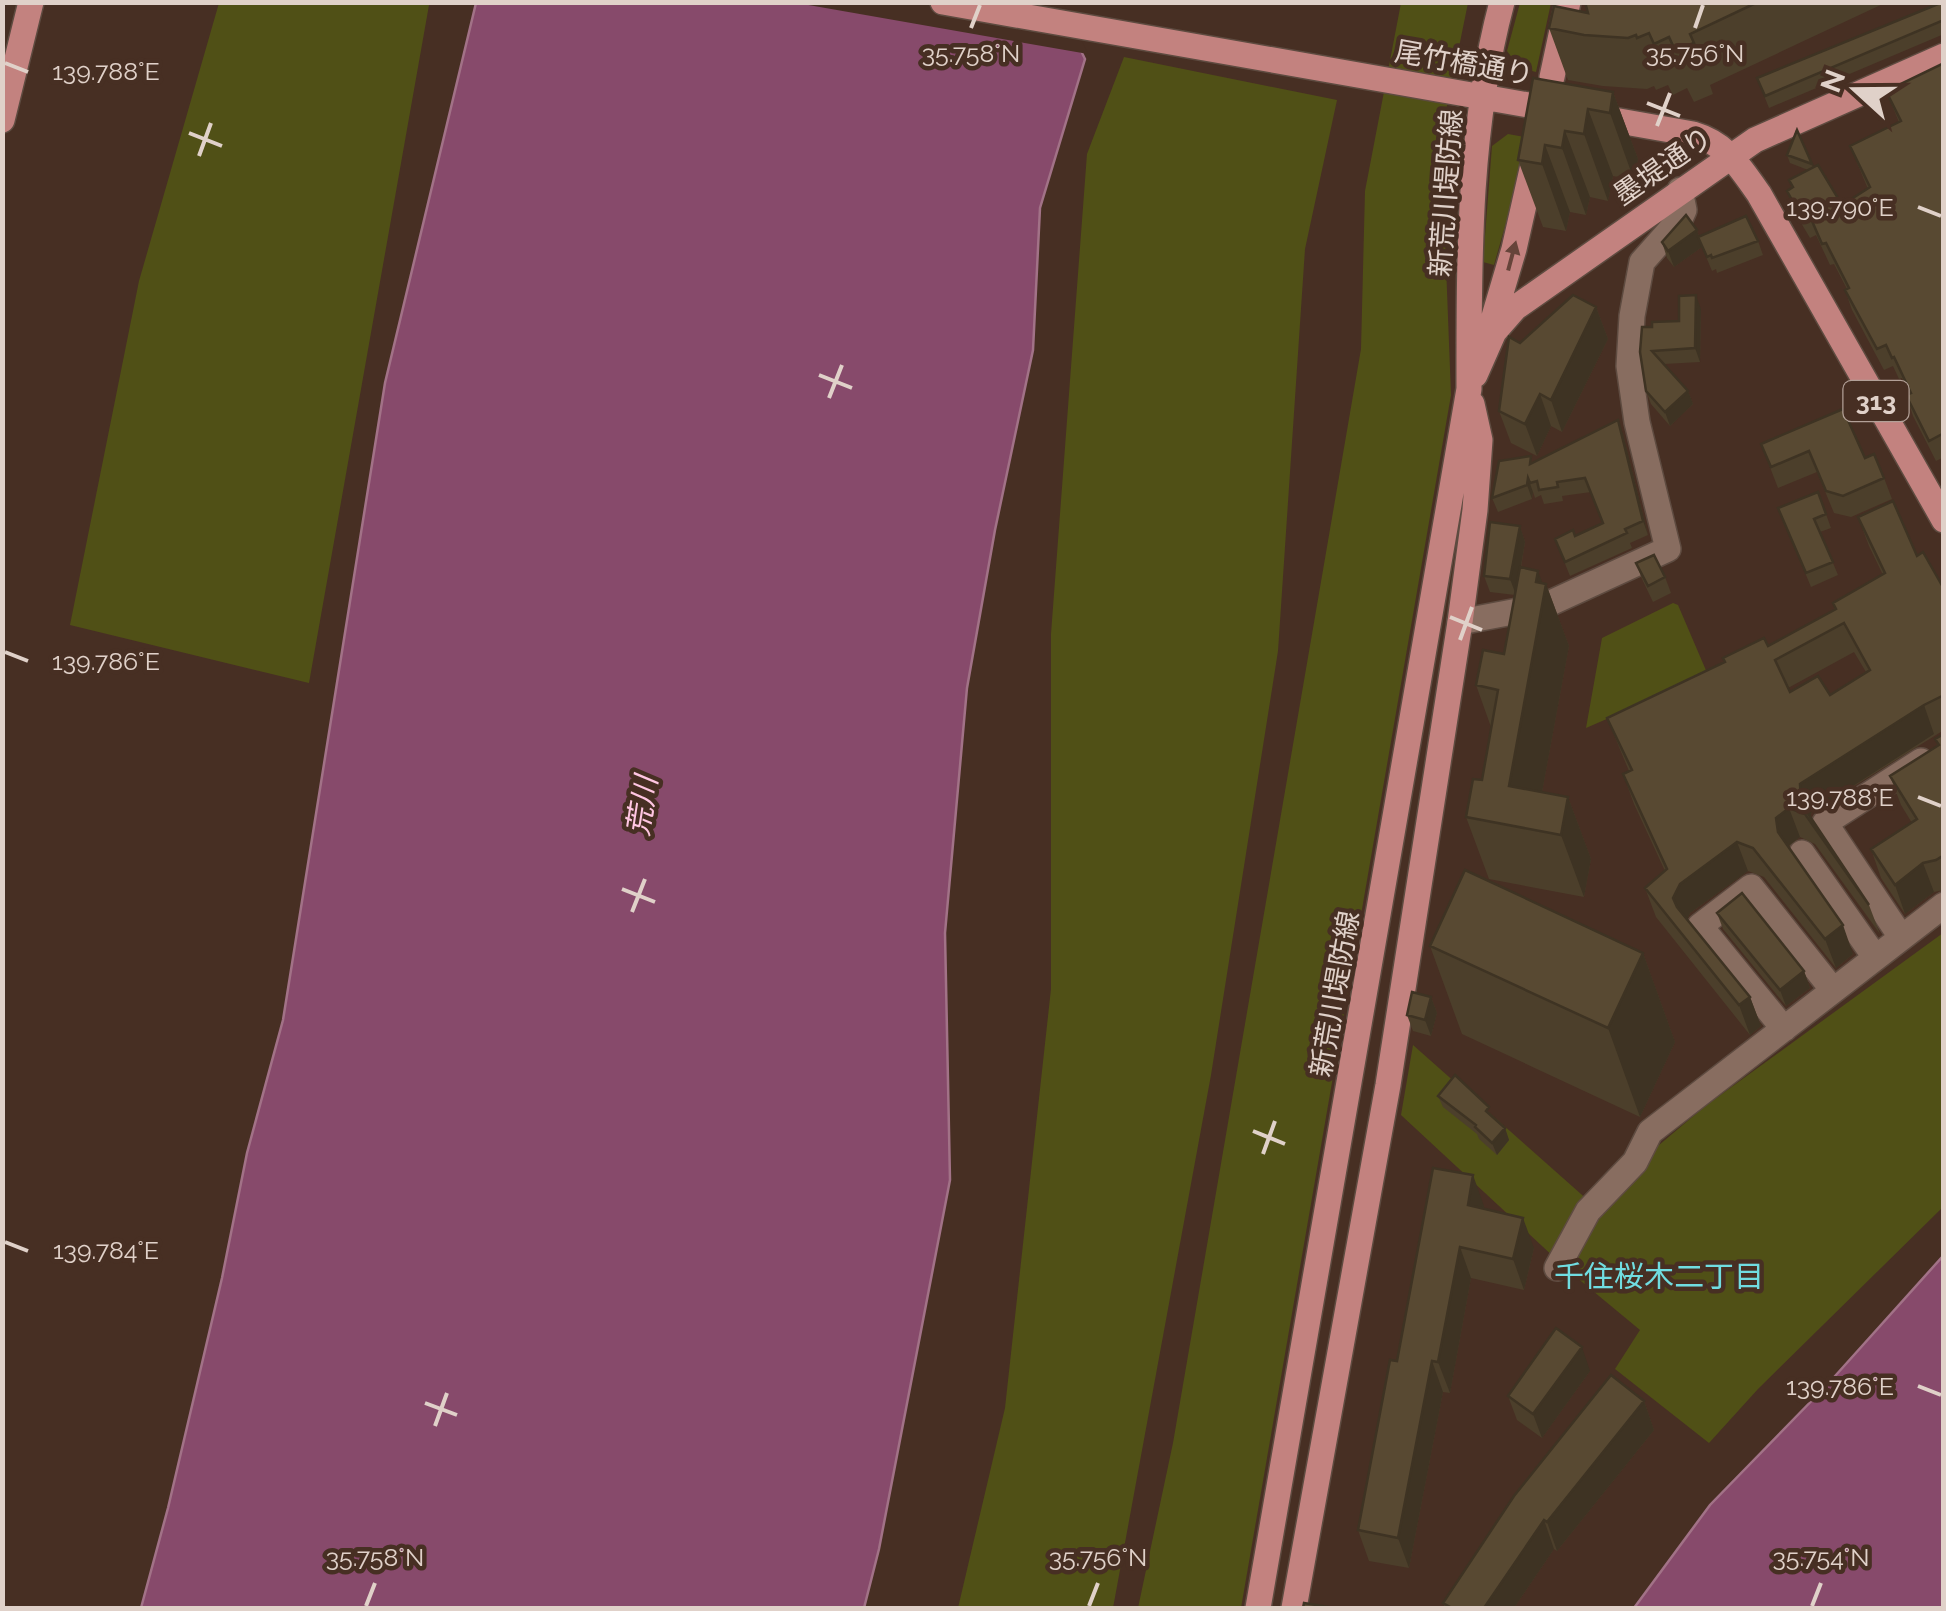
<svg xmlns="http://www.w3.org/2000/svg" width="1946" height="1611" font-family="Raleway,'Noto Sans JP',sans-serif">
<rect width="100%" height="100%" fill="#472f23"/>
<path fill="#505016" d="M412,3L429,5L309,683L70,625L139,281L219,3Z
M1401,3H1468L1441,135L1451,395L1241,1608H1138L1173,1443L1361,349L1365,191Z
M1520,3H1551L1536,72L1520,68L1507,51Z
M1124,57L1337,100L1305,249L1278,651L1211,1075L1113,1608H958L1005,1408L1051,989V634L1087,154Z
M1508,134L1530,138L1494,265L1483,262L1492,146Z
M1673,603L1678,605L1708,675L1586,728L1602,638Z
M1943,933V1207L1758,1389L1709,1443L1615,1369L1640,1330L1570,1272L1401,1115L1413,1045L1599,1210L1652,1151L1704,1107Z"/>
<path fill="#874a6b" stroke="#a27287" stroke-width="2.5" d="M476,3H1058L1085,59L1040,208L1033,350L995,530L967,688L945,933L950,1180L879,1549L864,1608H141L168,1508L222,1278L247,1153L283,1020L385,383Z
M1943,1256V1608H1634L1710,1505L1827,1385Z"/>
<path fill="#472f23" d="M1063,2L1088,54L797,3Z"/>
<g fill="none" stroke-linecap="round" stroke-linejoin="round">
<defs>
<path id="minor" d="M1460,622L1544,606L1668,549L1637,422L1629,366L1632,316L1642,262L1680,219L1684,210L1680,190
M1802,853L1875,957
M1901,937L1825,823L1921,761
M1784,1029L1700,926L1751,887L1833,990
M1557,1268L1588,1211L1635,1162L1650,1132L1944,905"/>
<path id="major" d="M943,2L1693,134C1727,144 1739,166 1759,194L1944,520
M1552,77L1568,2
M2,120L31,2
M1490,330L1514,249L1535,156
M1475,375L1494,332L1515,308L1755,140L1944,56
M1258,1608L1469,389C1469,259 1468,129 1502,2
M1294,1608L1388,1085L1460,622L1475,510L1480,440L1472,404"/>
</defs>
<use href="#minor" stroke="#5e4b40" stroke-width="28"/>
<use href="#major" stroke="#5e4b40" stroke-width="28"/>
<use href="#minor" stroke="#886d60" stroke-width="25"/>
<use href="#major" stroke="#c3827f" stroke-width="25"/>
</g>
<path fill="#4c3f2b" fill-rule="evenodd" d="M1585,2H1887L1710,85L1713,94L1694,102L1687,88L1673,95L1668,85L1656,90L1654,86L1647,89L1603,86L1568,80L1549,28L1588,13Z
M1944,2V34L1769,108L1757,78Z
M1944,63V457L1936,461L1913,416L1906,395L1909,394L1902,378L1899,379L1893,366L1884,370L1852,310L1845,290L1847,289L1834,264L1830,265L1816,235L1810,238L1794,211L1787,191L1792,188L1789,180L1808,170L1790,163L1787,155L1796,130L1813,167L1842,205L1868,189L1850,146L1899,122L1886,91Z
M1613,92L1638,159L1634,180L1613,176L1608,201L1590,197L1586,215L1570,212L1566,231L1543,227L1518,160Z
M1697,230L1699,237L1758,241L1763,255L1717,273L1716,269L1712,271L1702,247L1674,267L1667,258L1662,242Z
M1596,307L1608,339L1562,432L1551,426L1537,456L1511,443L1499,411L1520,343Z
M1701,309L1700,362L1664,364L1688,391L1693,404L1670,426L1651,404L1646,391L1652,327L1679,321Z
M1623,434L1648,535L1630,543L1632,548L1570,576L1555,539L1575,536L1603,523L1591,492L1562,496L1563,501L1544,504L1541,495L1535,498L1533,492L1532,499L1498,512L1492,498L1533,462Z
M1761,444L1865,458L1884,478L1892,499L1851,517L1834,513L1817,472L1778,488Z
M1818,492L1831,528L1820,532L1838,575L1811,587L1778,508Z
M1858,517L1917,556L1944,589V730L1811,813V818L1869,905L1880,934L1815,844L1800,837L1788,847L1853,954L1836,968L1764,877L1748,871L1690,913L1687,920L1750,997L1761,1026L1750,1035L1656,917L1645,888L1665,871L1634,804L1623,774L1629,771L1607,718L1768,646L1835,610L1833,603L1883,575L1869,546ZM1854,652L1866,672L1830,695L1790,692L1788,688Z
M1520,526L1525,542L1521,568L1543,583L1546,584L1569,646L1542,792L1568,797L1591,859L1584,897L1489,879L1466,817L1482,780L1491,727L1476,685L1504,654L1515,595L1490,592L1484,576Z
M1636,563L1665,577L1671,593L1653,602L1642,579Z
M1944,734V890L1934,892L1905,914L1881,878L1871,849L1912,823L1901,805L1890,776L1938,746L1935,739Z
M1717,913L1804,971L1810,988L1786,1006L1723,929Z
M1430,946L1643,953L1675,1042L1640,1117L1462,1034Z
M1431,997L1437,1013L1431,1036L1413,1031L1407,1015Z
M1438,1096L1493,1118L1505,1128L1509,1140L1497,1155L1479,1139L1477,1134L1443,1107Z
M1433,1168L1484,1206V1209L1534,1248L1524,1290L1471,1278L1450,1393L1443,1392L1409,1568L1369,1561L1358,1530L1397,1361Z
M1590,1371L1542,1438L1517,1420L1508,1396Z
M1644,1401L1654,1430L1557,1551L1554,1549L1514,1608H1445L1443,1603Z"/>
<path fill="#3e3323" d="M1613,92L1638,159L1634,180L1610,113Z
M1588,109L1613,176L1608,201L1584,134Z
M1565,131L1590,197L1586,215L1562,148Z
M1545,145L1570,212L1566,231L1542,164Z
M1697,230L1702,247L1674,267L1668,251Z
M1696,295L1701,309L1700,362L1695,348Z
M1596,307L1608,339L1562,432L1551,400Z
M1688,391L1693,404L1670,426L1665,412Z
M1540,394L1551,426L1537,456L1525,424Z
M1618,420L1623,434L1648,535L1643,521Z
M1528,478L1533,492L1532,499L1527,485Z
M1520,526L1525,542L1516,595L1510,579Z
M1538,571L1545,590L1546,584L1569,646L1535,830L1509,786Z
M1924,705L1934,734L1811,813V824L1801,803L1800,784Z
M1568,797L1591,859L1584,897L1561,835Z
M1789,808L1800,837L1787,847L1778,832L1776,818Z
M1737,842L1748,871L1690,913L1684,927L1673,898L1680,884Z
M1923,863L1934,892L1905,914L1895,885Z
M1843,925L1853,954L1836,968L1825,939Z
M1643,953L1675,1042L1640,1117L1608,1028Z
M1804,971L1810,988L1786,1006L1780,990Z
M1431,997L1437,1013L1431,1036L1425,1020Z
M1750,997L1761,1026L1750,1035L1739,1005Z
M1505,1128L1509,1140L1497,1155L1492,1143Z
M1473,1175L1484,1206L1479,1235L1468,1205Z
M1523,1218L1534,1248L1524,1290L1513,1259Z
M1460,1247L1471,1278L1450,1393L1438,1362Z
M1582,1347L1590,1371L1542,1438L1533,1414Z
M1432,1361L1443,1392L1409,1568L1398,1538Z
M1644,1401L1654,1430L1557,1551L1547,1522Z
M1544,1520L1554,1549L1514,1608H1484Z"/>
<path fill="#584932" stroke="#3e3323" stroke-width="2.5" fill-rule="evenodd" d="M1585,2H1758L1690,34L1694,43L1675,50L1669,37L1654,44L1649,33L1637,38L1636,35L1628,38L1584,35L1549,28L1554,6L1588,13Z
M1937,2H1944V20L1765,96L1757,78L1938,4Z
M1944,63V433L1929,441L1906,395L1911,393L1894,357L1892,358L1886,345L1877,349L1845,290L1849,288L1826,243L1822,244L1809,214L1802,218L1787,191L1793,187L1789,180L1818,165L1842,205L1870,187L1850,146L1901,121L1886,91Z
M1533,78L1613,92L1610,113L1588,109L1584,134L1565,131L1562,148L1545,145L1542,164L1518,160Z
M1797,130L1812,164L1787,155Z
M1686,215L1697,230L1668,251L1662,242Z
M1746,216L1758,241L1712,258L1711,255L1707,257L1698,237Z
M1573,295L1596,307L1551,400L1540,394L1525,424L1499,411L1509,337L1520,343Z
M1696,295L1695,348L1652,351L1688,391L1665,412L1646,391L1640,352L1642,327H1652V322L1679,321V296Z
M1843,409L1865,458L1874,454L1884,478L1843,496L1826,491L1809,451L1771,467L1761,444Z
M1618,420L1643,521L1625,529L1627,533L1565,562L1555,539L1573,530L1575,536L1603,523L1585,478L1557,482L1558,487L1539,490L1537,481L1530,483L1528,478L1527,485L1492,498L1499,461L1531,456L1530,464Z
M1818,492L1826,514L1814,519L1833,562L1806,573L1778,508Z
M1893,501L1917,556L1923,552L1944,589V695L1924,705L1800,784L1801,803L1869,905L1805,814L1789,808L1776,818L1778,832L1843,925L1825,939L1753,848L1737,842L1680,884L1673,898L1677,907L1750,997L1739,1005L1645,888L1667,869L1623,774L1632,770L1607,718L1725,662L1723,658L1764,638L1768,646L1836,609L1833,603L1885,573L1858,517ZM1844,623L1870,670L1830,695L1818,676L1790,692L1775,660Z
M1490,522L1520,526L1510,579L1484,576Z
M1654,555L1665,577L1648,586L1636,563Z
M1520,567L1538,571L1536,582L1546,584L1509,786L1568,797L1561,835L1466,817L1473,779L1482,780L1498,690L1476,685L1483,650L1504,654Z
M1944,734V855L1936,860L1923,863L1895,885L1871,849L1917,819L1890,776L1939,745L1935,739Z
M1465,870L1643,953L1608,1028L1430,946Z
M1742,893L1804,971L1780,990L1717,913Z
M1412,992L1431,997L1425,1020L1407,1015Z
M1455,1075L1489,1107L1486,1111L1505,1128L1492,1143L1475,1127L1476,1125L1438,1096Z
M1433,1168L1473,1175L1468,1205L1523,1218L1513,1259L1460,1247L1438,1362L1432,1361L1398,1538L1358,1530L1390,1360L1397,1361Z
M1556,1328L1582,1347L1533,1414L1508,1396Z
M1611,1375L1644,1401L1547,1522L1544,1520L1484,1608H1452L1443,1603L1514,1496Z
M1304,1603L1334,1608H1303Z"/>
<defs><path id="oneway-solid" d="M-6-.8H1V-3.2L6.5 0L1 3.2V.8H-6Z" transform="scale(2.5)"/></defs>
<use fill="#66443a" href="#oneway-solid" transform="translate(1512 256) rotate(-75)"/>
<path fill="none" stroke="#e0d1c9" stroke-width="4" d="M971,28L980,5M1695,28L1703,5M5,63L28,72M1647,103L1680,116M1657,126L1670,93M189,133L222,146M199,156L211,123M1918,207L1941,216M819,375L852,388M829,398L842,365M1450,617L1482,630M1460,640L1472,607M5,652L28,661M1918,797L1941,806M622,889L655,902M632,912L645,879M1253,1131L1285,1144M1263,1154L1275,1121M5,1242L28,1251M1918,1386L1941,1395M425,1403L457,1415M435,1426L447,1393M366,1606L375,1583M1089,1606L1098,1583M1812,1606L1821,1583"/>
<g text-anchor="middle" dominant-baseline="central" stroke-width="9" stroke-linejoin="round" paint-order="stroke">
<rect fill="#472f23" stroke="#b2a097" stroke-width="2.5" x="1843.5" y="381" width="65" height="40" rx="8"/>
<g font-size="25" font-weight="bold" fill="#e0d1c9">
<text x="1876" y="401">313</text>
</g>
<g font-size="28" fill="#e0d1c9" stroke="#472f23">
<text transform="translate(1464 63) rotate(10)">尾竹橋通り</text>
<text transform="translate(1663 166) rotate(-35)">墨堤通り</text>
<text transform="translate(1446 193) rotate(-86)">新荒川堤防線</text>
<text transform="translate(1335 994) rotate(-80)">新荒川堤防線</text>
</g>
<g font-size="30" font-style="italic" fill="#ffc6e2" stroke="#472f23">
<text transform="translate(642 806) rotate(-81)">荒川</text>
</g>
<g font-size="30" fill="#70dde1" stroke="#472f23">
<text x="1659" y="1276">千住桜木二丁目</text>
</g>
</g>
<g font-size="25" text-anchor="middle" fill="#e0d1c9" stroke="#472f23" stroke-width="9" stroke-linejoin="round" paint-order="stroke">
<text x="971" y="62">35.758°N</text>
<text x="1695" y="62">35.756°N</text>
<text x="106" y="80">139.788°E</text>
<text x="1840" y="216">139.790°E</text>
<text x="106" y="670">139.786°E</text>
<text x="1840" y="806">139.788°E</text>
<text x="106" y="1259">139.784°E</text>
<text x="1840" y="1395">139.786°E</text>
<text x="375" y="1566">35.758°N</text>
<text x="1098" y="1566">35.756°N</text>
<text x="1821" y="1566">35.754°N</text>
</g>
<rect width="1946" height="1611" fill="none" stroke="#e0d1c9" stroke-width="10"/>
<g transform="translate(1856 90) rotate(291)" stroke="#472f23" stroke-width="8" paint-order="stroke">
<path d="M0-8L18 38L0 25L-18 38Z" fill="#e0d1c9"/>
<text y="-15" font-size="28" font-weight="bold" text-anchor="middle" fill="#e0d1c9">N</text>
</g>
</svg>
